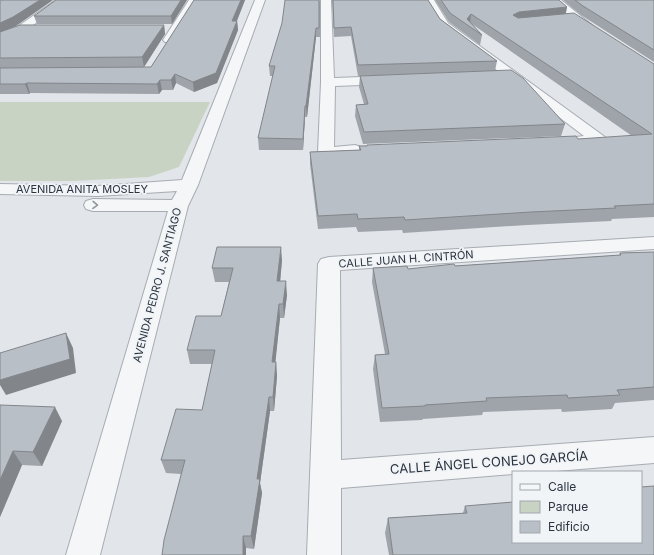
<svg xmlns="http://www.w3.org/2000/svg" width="654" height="555" font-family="Inter,sans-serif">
<rect width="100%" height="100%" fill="#e2e5e9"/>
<path fill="#c9d3c4" d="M0,102H210L179,167L149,177L73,181H0Z"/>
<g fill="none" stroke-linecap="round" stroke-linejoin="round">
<defs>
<path id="minor" d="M56,0H67L25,31L0,42V35L17,27Z
M189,0H199L173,42H165L163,40Z
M255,0H265L198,185L188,206L100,555H66L168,211H93L86,209L84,205L86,201L93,199L172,200L177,191L98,196L0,194V184L98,186L182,180Z
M321,0H331L334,78L389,76L394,77L396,80L394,83L389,84L335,86L334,147L355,145L361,147L363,150L361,153C349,156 332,158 320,155L318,152L321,82Z
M424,0H434L448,23L605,137L607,140L605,143L573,146L567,144L565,141L567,138L584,136L440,27Z
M550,0H561L598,30L597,32C586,35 557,9 550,0Z
M654,237V249L340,270L341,460L654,437V463L544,472H513V474L341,488V555H307L318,264L321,259L329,257Z"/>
</defs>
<use href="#minor" stroke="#a7acb3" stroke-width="2"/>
<use href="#minor" fill="#f4f6f8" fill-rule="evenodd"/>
</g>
<path fill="#9fa4aa" d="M187,0L172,24H37L34,16Z
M194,0H245L237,21L238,30L217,83L194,92L176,83L173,90H162L159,94L30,93L29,94H0V68L151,67Z
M320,0V37H316L307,117H305L303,150H259L258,138L273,76H270L269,66Z
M332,0H428L440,19L497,61L495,71L565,124L561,136L363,144L355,116L356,105L364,104L359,87L360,76L437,73L358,76L351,36L334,37Z
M435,0H559L567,7L566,13L654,64V217L612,219L611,221L527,225L403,233L402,230L358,232L356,227L318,229L310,164V152L359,150V146L578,139L632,136L472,24L482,35L480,45L449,22Z
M563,0H654V62L581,15Z
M0,1L16,26L8,29L164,25L165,34L144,67L0,68Z
M654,252V400L615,403L612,409L562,412L561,409L483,412L482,415L423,419L422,420L380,422L373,369L375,355L385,354L372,282L373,268L408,269L619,255L620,253Z
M282,260L280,281L287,295L284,318H280L275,362H276L277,376L274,411H270L260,483L262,493L254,549L246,548V555H162L181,474L166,473L161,460L202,410L212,364H190L187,350L221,316L229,282H215L212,268Z
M0,405L62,421L42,466L22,465L0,517Z
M465,506L654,555H389L385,533L388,518L463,513Z"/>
<path fill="#82868b" d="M40,0H53L16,26L0,33V23Z
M181,0H187L172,24L171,16Z
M241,0H245L233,30L232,21Z
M567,7L565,16L517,21L513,15L519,12Z
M471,14L470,23L467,19Z
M237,21L238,30L217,83L194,92L193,82Z
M164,25L165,34L144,67L142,57Z
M316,28V37L307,117L306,106Z
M175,74L176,83L173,90L171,80Z
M160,80L162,90L159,94L157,84Z
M27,83L30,93L29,94L25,84Z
M305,106V117L303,150V139Z
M281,247L282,260L279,295L277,281Z
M286,281L287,295L284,318L283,304Z
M279,304L280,318L274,376L272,362Z
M66,333L73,348L76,373L6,395L0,385V380Z
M276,362L277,376L274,411L273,397Z
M269,397L270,411L260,483L262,493L254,549L251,536L257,479Z
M55,407L62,421L42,466L33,452Z
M13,451L22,465L0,517V480Z
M243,536L246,548V555H243Z"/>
<path fill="#b9bfc6" stroke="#82868b" d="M2,0H40L13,17L0,23V1Z
M56,0H181L171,16H34Z
M194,0H241L232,21H237L216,73L193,82L175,74L171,80H160L157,84L27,83L25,84H0V68L151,67Z
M285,0H319V28H316L306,106H305L303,139L258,138L275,66H269L282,23Z
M333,0H428L440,19L497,61L358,65L351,27L334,28Z
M441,0H559L567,7L519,12L513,15L518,18L574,13L654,64V204L614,206L616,208L531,212L405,220L404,217L358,219L357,214L318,216L310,152L361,150L359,146H367V145L576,136L578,139L652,134L471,14L467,19L482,35L450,13Z
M575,0H654V50L583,6Z
M20,25H164L142,57L0,58V32Z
M511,70L523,78L565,124L364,132L356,105L368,104L360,76Z
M217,247H281L277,281H286L283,304H279L272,362H276L273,397H269L257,479H260L251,536H243V555H162L164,540L185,460H161L176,409L202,410L215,350H187L196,316H221L233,268H212Z
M654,252V387L617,390L620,395L568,398L567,395L486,398L487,401L425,405V406L382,408L375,355L389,354L373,268L407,266L408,269L454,264L455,266L621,255L620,253Z
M66,333L70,359L0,380V353Z
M0,405L55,407L33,452L13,451L0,480Z
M654,486V555H393L388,518L467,513L465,506L513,502V542H641V487Z"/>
<defs><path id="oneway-chevron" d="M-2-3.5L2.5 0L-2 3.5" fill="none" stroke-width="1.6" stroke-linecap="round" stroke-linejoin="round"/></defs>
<use stroke="#90959c" href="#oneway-chevron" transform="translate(95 205) rotate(1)"/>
<g text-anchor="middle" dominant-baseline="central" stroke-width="3.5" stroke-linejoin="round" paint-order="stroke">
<g font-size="11" fill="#2b3440" stroke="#f1f4f7">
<text x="82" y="189">AVENIDA ANITA MOSLEY</text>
<text transform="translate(406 259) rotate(-4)">CALLE JUAN H. CINTRÓN</text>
<text transform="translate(157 285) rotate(-75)">AVENIDA PEDRO J. SANTIAGO</text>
</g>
<g font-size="13" fill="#2b3440" stroke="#f1f4f7">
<text transform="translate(489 462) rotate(-4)">CALLE ÁNGEL CONEJO GARCÍA</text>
</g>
</g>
<rect x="512" y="471" width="130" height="72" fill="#f1f4f7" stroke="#a2a7ae"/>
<rect x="520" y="484" width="20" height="6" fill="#f4f6f8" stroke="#a2a7ae"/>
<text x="548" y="491" font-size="12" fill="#2b3440">Calle</text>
<rect x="520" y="501" width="20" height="12" fill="#c9d3c4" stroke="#a2a7ae"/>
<text x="548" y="511" font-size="12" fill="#2b3440">Parque</text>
<rect x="520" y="521" width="20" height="12" fill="#b9bfc6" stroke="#a2a7ae"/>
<text x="548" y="531" font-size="12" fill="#2b3440">Edificio</text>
</svg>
